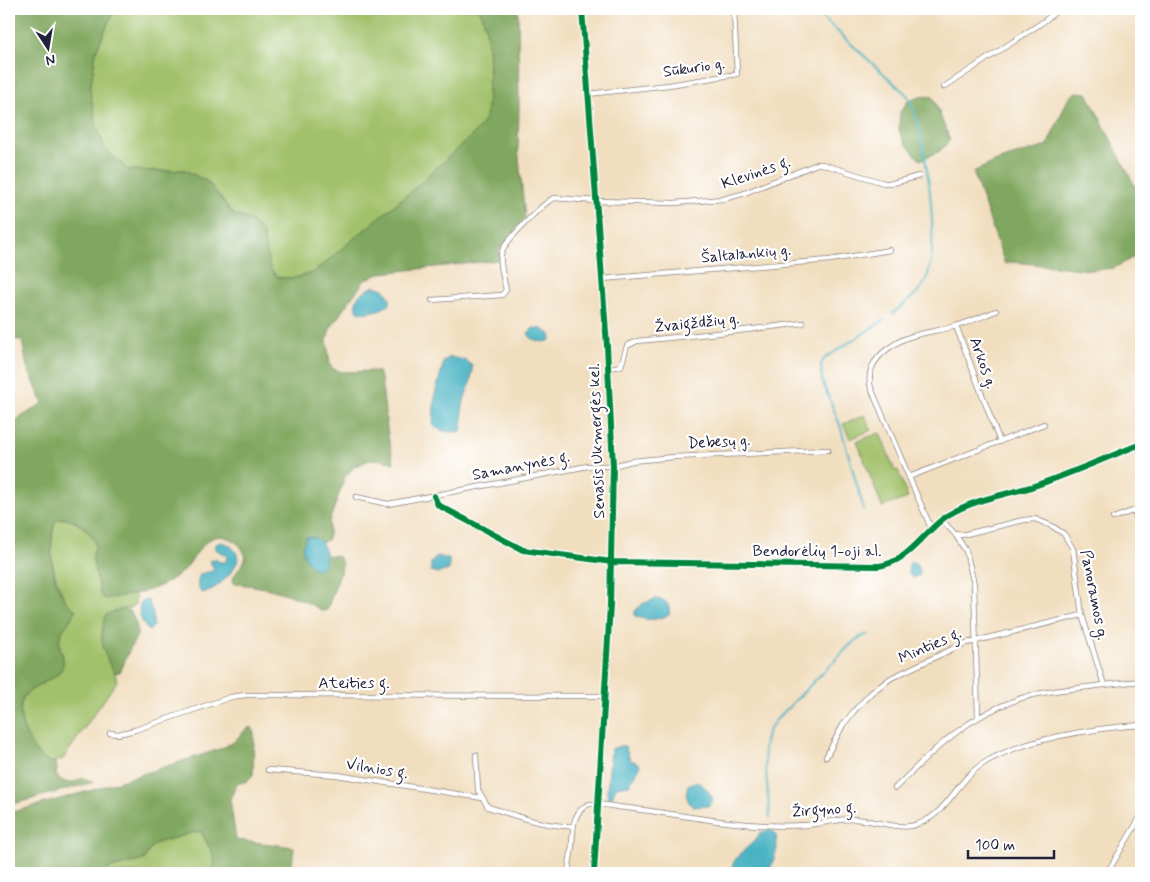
<svg xmlns="http://www.w3.org/2000/svg" width="1150" height="882" font-family="Mynerve,sans-serif">
<rect width="100%" height="100%" fill="#fff"/>
<filter id="ink" filterUnits="userSpaceOnUse"><feTurbulence type="fractalNoise" baseFrequency=".02" numOctaves="2"/><feDisplacementMap in="SourceGraphic" scale="10" xChannelSelector="R" yChannelSelector="G"/><feConvolveMatrix kernelMatrix="1 2 1 2 8 2 1 2 1" color-interpolation-filters="sRGB"/></filter>
<filter id="wash" filterUnits="userSpaceOnUse"><feTurbulence type="fractalNoise" baseFrequency=".0096" numOctaves="4" result="noise"/><feDisplacementMap in="SourceGraphic" scale="20" xChannelSelector="R" yChannelSelector="G"/><feGaussianBlur stdDeviation="1.12" result="paint"/><feColorMatrix in="noise" values="0 0 0 0 0 0 0 0 0 0 0 0 0 0 0 0 0 1.4 0 .05"/><feComposite in="paint" operator="in"/></filter>
<g filter="url(#wash)">
<rect width="100%" height="100%" fill="#f1debf"/>
<path fill="#a1c16a" stroke="#627252" d="M117,9H479C493,32 488,85 487,113L484,121L477,131L409,193L314,272C300,277 291,280 277,277L270,268L262,232L250,220L233,214L208,182L185,170L164,171L128,170L105,149L96,124L90,90L96,51L109,21Z
M865,415L871,430L850,439L843,424Z
M880,433L895,471L898,470L908,498L882,507L857,441Z
M59,518C72,518 92,530 95,543C97,548 94,552 93,556L117,597L134,593L136,597L135,604L130,608L114,611L108,662L115,673L117,681L63,759C57,762 51,764 45,760C27,751 13,712 25,695C29,690 52,678 58,674L63,655C55,641 62,626 74,615C55,585 46,557 55,521Z
M201,831L213,854L215,873H102L110,868L143,860C155,839 158,843 178,837C186,835 192,832 201,831Z"/>
<path fill="#80a75e" stroke="#51644c" d="M9,9H117L109,21L96,51L90,90L96,124L105,149L128,170L164,171L185,170L208,182L233,214L250,220L262,232L270,268L277,277C291,280 300,277 314,272L409,193L477,131L484,121L487,113C488,85 493,33 479,9H518L519,106L518,148L525,218L499,250V260L381,273L365,280L345,307L330,329L327,340L330,365L334,369L342,372L374,371L378,372L381,378L388,436L394,463L377,459L369,460L354,467L345,477L329,522V536L327,540L321,543L310,537H307L326,559L325,555C336,556 341,554 342,567L327,610L323,611C293,594 268,586 234,584L232,582C234,573 243,566 246,557C242,547 238,542 228,538C203,528 195,564 179,574C172,579 163,585 155,588C140,594 122,596 105,599L100,595C99,585 92,564 93,555C93,551 96,549 95,544C93,530 68,512 55,521C48,549 50,593 76,610C72,621 61,628 59,640C57,651 68,658 61,670C58,675 51,678 46,681C40,685 31,689 26,694C15,706 22,726 28,738C34,751 40,760 55,763L57,768L56,776C67,785 71,784 83,778L94,782L9,805V425L43,403L27,367L22,340L9,339Z
M1076,92L1087,93L1141,198V253L1114,268L1091,270L1014,262L1005,264L973,172L999,160L1047,146L1068,99Z
M923,96L933,97L950,140L940,151L920,160L905,143L899,131L900,112L908,101Z
M124,609L131,612C142,637 138,631 128,653C125,659 124,666 120,672L115,673C102,652 98,639 106,615L114,611Z
M252,727L254,734L253,775L247,781L237,784L230,799L236,840L294,847L291,873H215L213,854L201,831C192,832 186,835 178,837C158,843 154,839 144,860L110,868L102,873H9V813L96,789L220,749L234,742L246,729Z"/>
<path fill="#44b1c1" stroke="#336a7e" d="M375,286L384,289L390,298V304C382,310 368,314 359,312C350,298 363,291 375,286Z
M533,328L542,329L550,334L551,339L549,341C541,343 531,341 528,333Z
M450,357L465,360L472,366C474,380 465,392 463,406C461,414 464,424 461,431C452,433 439,432 433,425L435,394L444,361Z
M307,537C339,535 323,596 304,555C301,549 303,543 307,537Z
M220,542C230,543 235,549 239,558C233,573 219,589 202,593C196,586 197,582 200,574L212,571L214,568L211,564V560L215,559L220,562H226L227,556L215,549V545Z
M437,556L449,559V570L438,573L431,571V563Z
M914,562L919,568L920,575L913,578C908,574 907,569 910,563Z
M655,599C666,599 671,605 669,615C658,620 647,621 635,616V611L642,604Z
M148,600L153,613V627L149,631C142,624 136,611 141,602Z
M620,746H625L629,757L632,761L636,762L640,765L639,769L629,785L616,787L612,797L610,798L607,792L611,749Z
M695,782C704,784 710,792 713,800L708,806L693,807C686,801 685,793 688,785Z
M770,829L776,834L777,849L769,873H735L732,867C734,855 754,845 760,833Z"/>
<g fill="none" stroke-linecap="round" stroke-linejoin="round">
<path stroke="#44b1c1" stroke-width="2" d="M813,9L908,96C925,129 941,243 927,277C922,292 905,303 893,313
M864,510L840,425L822,381L821,364L825,358L884,320
M770,818L764,748L767,733L775,721L849,646L857,639L868,634"/>
</g>
</g>
<g filter="url(#ink)">
<g fill="none" stroke-linecap="round" stroke-linejoin="round">
<defs>
<path id="minor" d="M944,87L1043,22L1059,9
M588,94L669,85L737,74L734,9
M602,279L830,260L890,250
M432,300L502,295L506,290C504,279 498,261 502,251C506,241 544,202 554,198L597,201L674,203L723,199L742,194L817,164H822L884,183H893L919,176
M956,326L1000,442
M609,368L621,366L627,346L637,341L738,331L803,323
M909,477L871,388C864,364 884,349 904,339C920,332 940,331 956,326C970,322 983,316 996,311
M434,496L438,505L523,550L612,562L879,566C910,561 923,532 948,515C972,500 1004,495 1031,487C1068,475 1105,458 1141,444
M356,497L388,504L588,466H613L632,461L674,457L828,450
M1134,511L1141,530
M1113,518L1141,508
M942,520L955,534L966,551L974,584L978,717
M931,528L909,477L1044,424
M1104,685L1140,681
M110,733L118,734L135,730L231,697L245,695L605,696
M476,755L478,790L488,807C515,815 544,827 573,826
M826,757L843,725L854,711L871,693L891,678L963,644L1082,615
M268,770L337,775L482,798
M895,788C934,750 963,719 1016,700C1043,690 1075,689 1104,685L1082,615L1073,549L1064,534L1052,526L1035,519L1024,520L962,535L955,534
M568,873C569,864 571,855 572,845C573,829 572,812 589,804C599,803 616,807 627,808C672,813 716,823 762,825C776,826 792,826 807,825C822,824 837,819 852,819C871,819 894,829 911,826C946,819 955,782 981,765C1020,739 1095,728 1141,725
M1107,873L1141,816"/>
<path id="secondary" d="M582,9L607,346L613,466L610,605L594,873"/>
</defs>
<use href="#minor" stroke="#8a807d" stroke-width="6"/>
<use href="#secondary" stroke="#8a807d" stroke-width="8"/>
<use href="#minor" stroke="#fff" stroke-width="4.5"/>
<use href="#secondary" stroke="#f7e8c3" stroke-width="6"/>
<defs>
<path id="cycleway" d="M582,9L607,346L613,466L610,605L594,873
M434,496L438,505L523,550L612,562L879,566C910,561 923,532 948,515C972,500 1004,495 1031,487C1068,475 1105,458 1141,444"/>
</defs>
<use href="#cycleway" stroke="#fff" stroke-width="9"/>
<use href="#cycleway" stroke="#00873e" stroke-width="6"/>
</g>
</g>
<g text-anchor="middle" dominant-baseline="central" stroke-width="4.5" stroke-linejoin="round" paint-order="stroke">
<g font-size="16" fill="#22223b" stroke="#fff">
<text transform="translate(694 68) rotate(-8)">Sūkurio g.</text>
<text transform="translate(756 173) rotate(-19)">Klevinės g.</text>
<text transform="translate(746 254) rotate(-5)">Šaltalankių g.</text>
<text transform="translate(697 323) rotate(-6)">Žvaigždžių g.</text>
<text transform="translate(983 363) rotate(70)">Arkos g.</text>
<text transform="translate(597 441) rotate(-92)">Senasis Ukmergės kel.</text>
<text transform="translate(719 442) rotate(-3)">Debesų g.</text>
<text transform="translate(521 466) rotate(-11)">Samanynės g.</text>
<text x="817" y="551">Bendorėlių 1-oji al.</text>
<text transform="translate(1094 595) rotate(79)">Panoramos g.</text>
<text transform="translate(930 646) rotate(-24)">Minties g.</text>
<text x="354" y="683">Ateities g.</text>
<text transform="translate(377 769) rotate(9)">Vilnios g.</text>
<text transform="translate(824 810) rotate(-4)">Žirgyno g.</text>
</g>
</g>
<rect width="1150" height="882" fill="none" stroke="#fff" stroke-width="30"/>
<g transform="translate(48 48) rotate(168)" stroke="#ffffff" stroke-width="4" paint-order="stroke">
<path d="M0-4L9 19L0 12L-9 19Z" fill="#22223b"/>
<text y="-8" font-size="14" font-weight="bold" text-anchor="middle" fill="#22223b">N</text>
</g>
<path d="M968 850v8h86v-8" fill="none" stroke="#22223b" stroke-width="2.5"/>
<text x="975" y="850" font-size="15" fill="#22223b" stroke="#ffffff" stroke-width="4" paint-order="stroke">100 m</text>
</svg>
